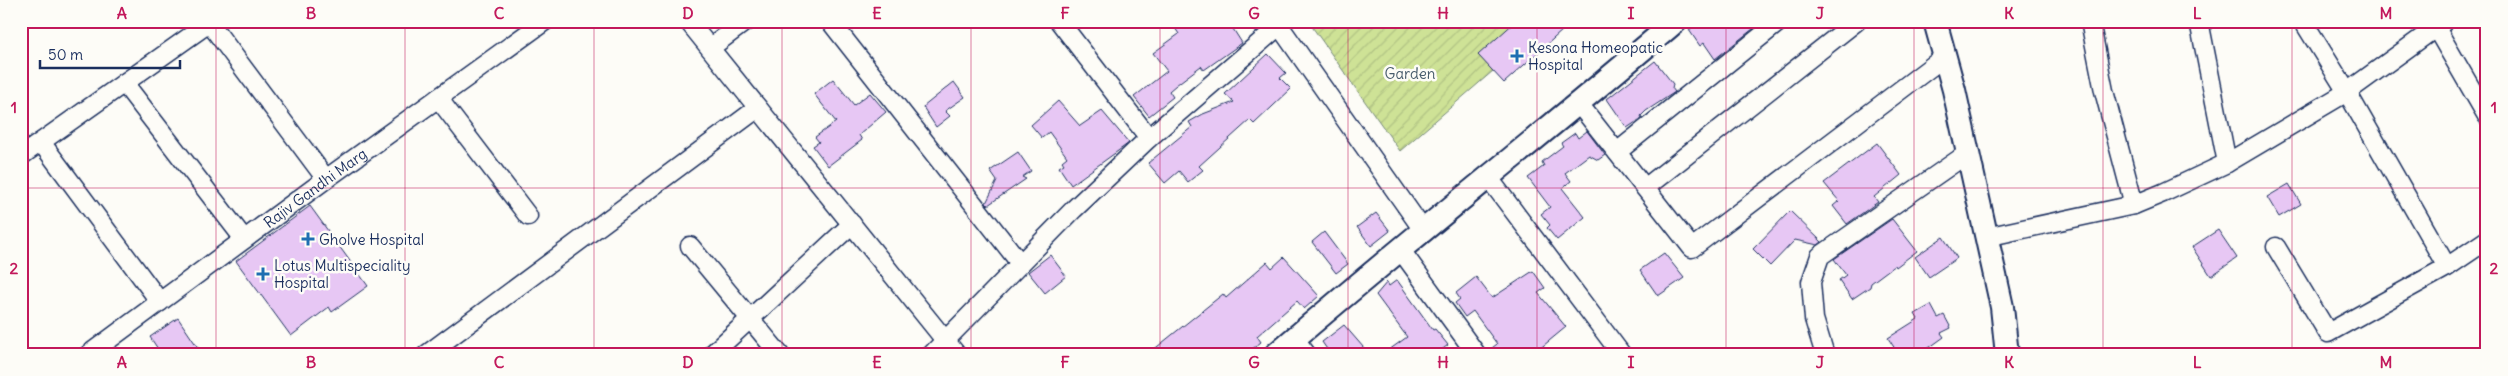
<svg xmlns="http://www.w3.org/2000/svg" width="2508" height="376" font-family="Delius,sans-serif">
<defs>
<pattern id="garden-furrows" width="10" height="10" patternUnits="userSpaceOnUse" patternTransform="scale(1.25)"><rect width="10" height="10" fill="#cee296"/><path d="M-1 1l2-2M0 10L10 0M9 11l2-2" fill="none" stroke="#b0c284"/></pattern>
</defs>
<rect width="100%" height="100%" fill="#fdfcf7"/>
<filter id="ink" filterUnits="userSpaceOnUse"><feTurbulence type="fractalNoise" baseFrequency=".02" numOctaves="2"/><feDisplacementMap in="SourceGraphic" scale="10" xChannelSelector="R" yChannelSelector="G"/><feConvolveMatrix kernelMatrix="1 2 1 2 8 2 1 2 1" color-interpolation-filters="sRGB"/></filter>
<g filter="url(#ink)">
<path fill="url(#garden-furrows)" stroke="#74887a" d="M1308,21H1551L1400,151Z"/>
<path fill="#e7c7f4" stroke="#1b2f5e" d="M1184,21H1228L1242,43L1204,70L1201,66L1176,85L1169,91L1173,97L1149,116L1134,97L1167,71L1153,53L1179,34L1175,28Z
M1516,21H1573L1504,83L1478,55Z
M1701,21H1763L1715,59L1704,43L1700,46L1689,30Z
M1268,54L1286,73L1280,78L1291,89L1254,124L1250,120L1199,166L1203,170L1188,182L1179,171L1165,183L1148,163L1192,127L1189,122L1203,114L1234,102L1225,94Z
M1655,61L1673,84L1672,88L1675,92L1646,111L1641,116L1642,118L1627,128L1607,99Z
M833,79L854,105L870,93L886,112L859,135L862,140L828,166L813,146L819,142L815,137L836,122L814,94Z
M954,82L965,97L945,111L950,116L936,127L923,107Z
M1058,101L1080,126L1102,111L1129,143L1071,185L1059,167L1064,164L1062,161L1067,157L1049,132L1042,138L1031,125Z
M1587,131L1605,155L1598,160L1589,155L1565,173L1571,181L1562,188L1585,217L1557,240L1547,228L1550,225L1541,214L1550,207L1528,178L1544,166L1542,162L1563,146L1561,143L1575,133L1578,138Z
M1877,143L1901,175L1874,197L1878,202L1847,224L1833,206L1839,201L1824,183Z
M1018,152L1031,171L1022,177L1026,179L988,205L986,203L997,181L990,171Z
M2289,184L2301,204L2279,217L2267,197Z
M310,206L368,286L332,312L329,307L291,336L236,261Z
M1790,211L1822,242L1818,245L1795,240L1770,266L1753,249Z
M1376,213L1390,231L1371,246L1357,227Z
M1892,219L1917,251L1896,267L1895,265L1871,283L1870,287L1852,299L1839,280L1846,275L1834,259Z
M2218,230L2237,258L2211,276L2192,247Z
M1324,232L1348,264L1336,273L1312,242Z
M1943,237L1957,258L1929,277L1915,257Z
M1664,253L1684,278L1658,296L1640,270Z
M1050,255L1066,276L1045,293L1028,272Z
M1284,257L1319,296L1304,309L1297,301L1257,336L1261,342L1245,355H1147L1223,294L1226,298L1267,262L1272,268Z
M1533,271L1545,288L1538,293L1566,327L1532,355H1488L1487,352L1497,344L1473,311L1465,317L1455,303L1460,299L1456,293L1476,277L1492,298Z
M1397,280L1433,330L1435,329L1448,345L1435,355H1382L1407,337L1376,295L1387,282L1389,286Z
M1931,305L1938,318L1944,315L1951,328L1941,333L1944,337L1919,355H1914L1910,349L1899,355L1888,338L1918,319L1915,314Z
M178,318L203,355H162L150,337Z
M1344,325L1370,355H1331L1322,342Z"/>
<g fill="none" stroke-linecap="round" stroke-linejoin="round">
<defs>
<g id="minor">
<path d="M208,21L326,179"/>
<path d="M688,21L957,355"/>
<path d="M830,21L1020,263"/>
<path d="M1059,21L1149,138"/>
<path d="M1276,21L1423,230"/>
<path d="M2090,21L2104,91L2134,205"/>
<path d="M2199,21L2227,163"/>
<path d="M2432,21L2487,116"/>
<path d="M710,48L746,21"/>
<path d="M124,83L244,239"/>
<path d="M438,98L528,216"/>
<path d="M1579,104L1692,248L1944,57"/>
<path d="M41,142L160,302"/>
<path d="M1617,152L1780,21"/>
<path d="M21,156L209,23"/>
<path d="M1488,177L1622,355"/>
<path d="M1645,188L1857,21"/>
<path d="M1986,237L2134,205L2163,193L2227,163L2347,92L2445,21"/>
<path d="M690,246L780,355"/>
<path d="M2276,247L2328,333L2447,267L2347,92L2303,21"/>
<path d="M1400,249L1477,355"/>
<path d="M2447,267L2487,240"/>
<path d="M1294,338L1307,355"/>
<path id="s1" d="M88,355L326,179L545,21"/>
<path d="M426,355L758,108"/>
<path d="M711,355L852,224"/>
<path d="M931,355L1074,209L1149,138L1279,26"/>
<path d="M1825,355L1814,319L1811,282L1820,256L1968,153"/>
</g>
<path id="tertiary" d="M1935,21L1954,90L2002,307L2007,355
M1275,355C1407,241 1544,134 1676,21"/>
</defs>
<use href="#minor" stroke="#1b2f5e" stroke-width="21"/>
<use href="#tertiary" stroke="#1b2f5e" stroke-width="26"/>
<use href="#minor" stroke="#fdfcf7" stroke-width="18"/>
<use href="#tertiary" stroke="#fdfcf7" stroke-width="22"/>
</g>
</g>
<path fill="none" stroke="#c2185b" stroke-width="1" stroke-opacity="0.55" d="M216,21V355M405,21V355M594,21V355M782,21V355M971,21V355M1160,21V355M1348,21V355M1537,21V355M1726,21V355M1914,21V355M2103,21V355M2292,21V355M21,188H2487"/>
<g fill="#1f6fb2" stroke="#fdfcf7" stroke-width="2">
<path d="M1514.5 48.5h5v5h5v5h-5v5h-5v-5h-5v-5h5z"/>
<path d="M305.5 231.5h5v5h5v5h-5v5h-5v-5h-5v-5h5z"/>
<path d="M260.5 266.5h5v5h5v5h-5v5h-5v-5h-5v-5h5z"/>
</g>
<g text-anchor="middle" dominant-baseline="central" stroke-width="5" stroke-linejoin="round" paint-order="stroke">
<g font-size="15" fill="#1b2f5e" stroke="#fdfcf7" text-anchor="start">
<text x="1528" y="47">Kesona Homeopatic<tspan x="1528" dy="17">Hospital</tspan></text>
<text x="319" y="239">Gholve Hospital</text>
<text x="274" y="265">Lotus Multispeciality<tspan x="274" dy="17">Hospital</tspan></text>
</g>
<g font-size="15" fill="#485c6c" stroke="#fdfcf7">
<text x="1410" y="73">Garden</text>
</g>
<g font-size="15" fill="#1b2f5e" stroke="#fdfcf7">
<text stroke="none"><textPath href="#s1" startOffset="282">Rajiv Gandhi Marg</textPath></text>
</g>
</g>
<rect width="2508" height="376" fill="none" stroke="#fdfcf7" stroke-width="55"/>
<path d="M40 60v8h140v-8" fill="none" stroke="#1b2f5e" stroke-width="2.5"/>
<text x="48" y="60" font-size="15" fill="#1b2f5e" stroke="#fdfcf7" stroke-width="4" paint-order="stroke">50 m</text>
<rect x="28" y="28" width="2452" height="320" fill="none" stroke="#c2185b" stroke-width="2"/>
<g font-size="16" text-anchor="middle" font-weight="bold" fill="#c2185b">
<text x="122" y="19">A</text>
<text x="311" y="19">B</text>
<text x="499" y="19">C</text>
<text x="688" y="19">D</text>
<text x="877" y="19">E</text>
<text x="1065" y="19">F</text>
<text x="1254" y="19">G</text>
<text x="1443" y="19">H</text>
<text x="1631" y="19">I</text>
<text x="1820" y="19">J</text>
<text x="2009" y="19">K</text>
<text x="2197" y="19">L</text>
<text x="2386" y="19">M</text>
<text x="14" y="113">1</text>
<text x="2494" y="113">1</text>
<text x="14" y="274">2</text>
<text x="2494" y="274">2</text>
<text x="122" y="368">A</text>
<text x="311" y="368">B</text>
<text x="499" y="368">C</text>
<text x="688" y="368">D</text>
<text x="877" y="368">E</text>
<text x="1065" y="368">F</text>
<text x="1254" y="368">G</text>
<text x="1443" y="368">H</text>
<text x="1631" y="368">I</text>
<text x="1820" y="368">J</text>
<text x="2009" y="368">K</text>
<text x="2197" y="368">L</text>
<text x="2386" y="368">M</text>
</g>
</svg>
